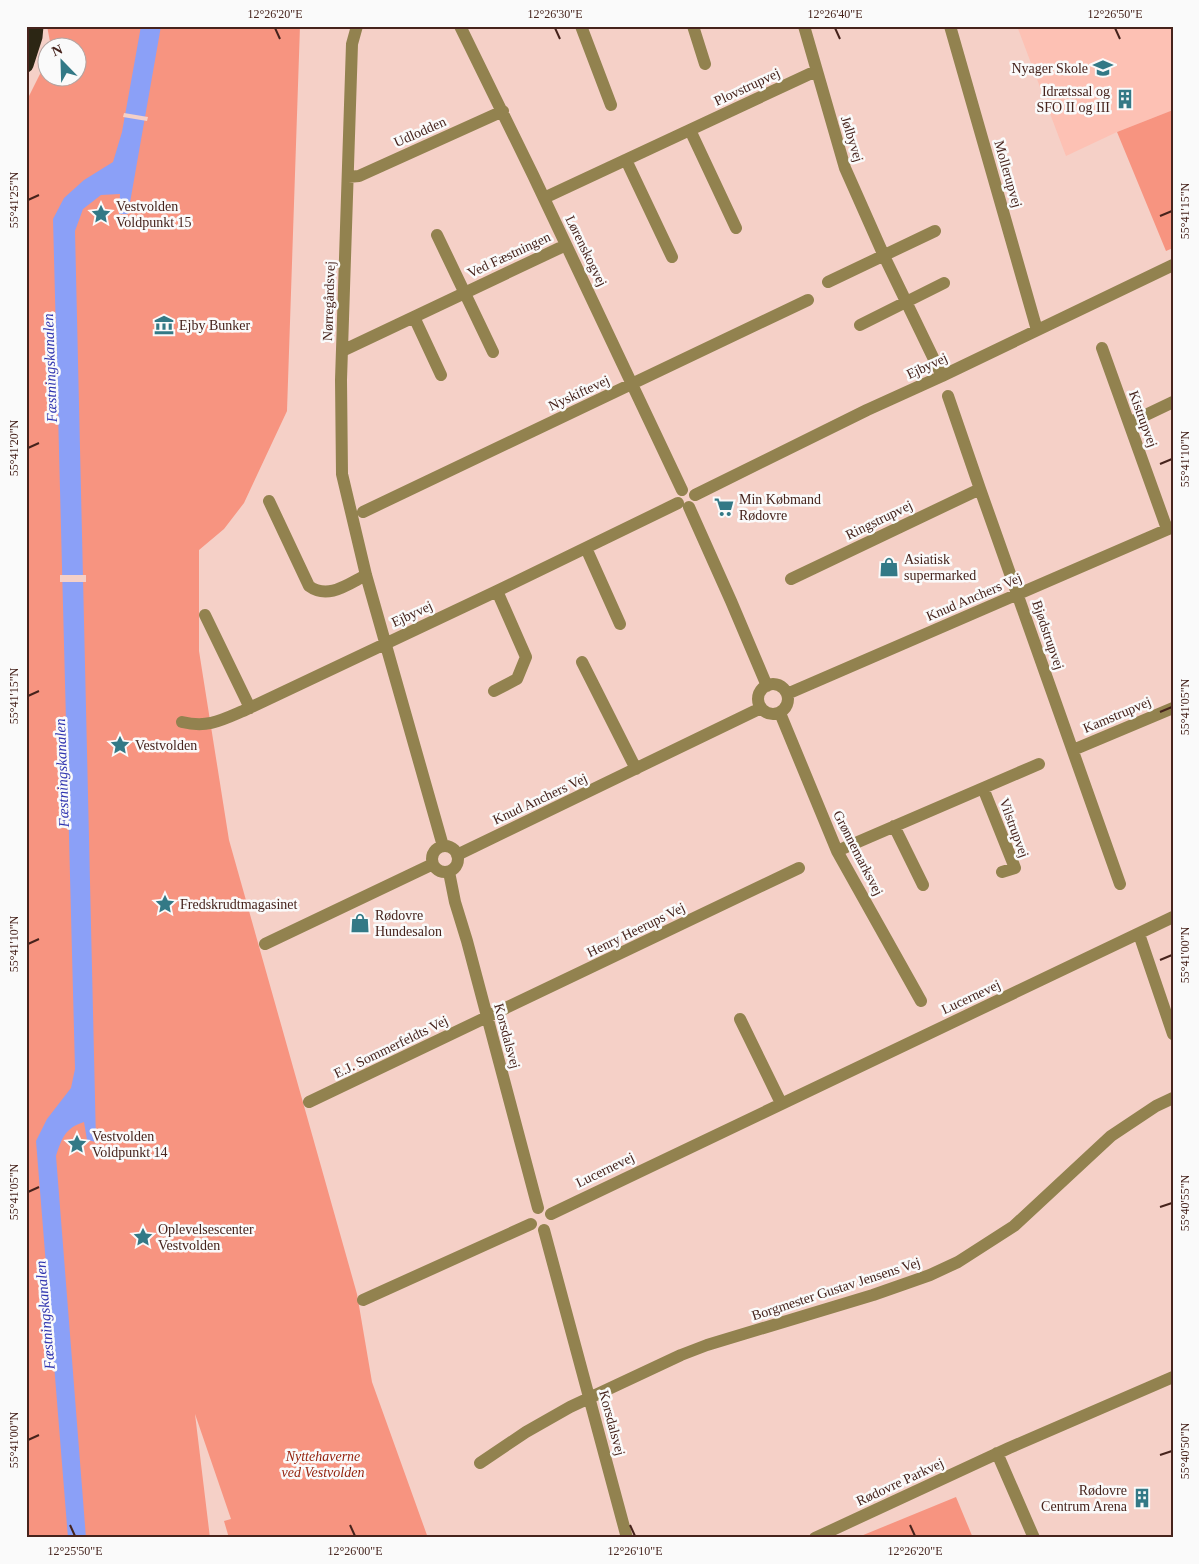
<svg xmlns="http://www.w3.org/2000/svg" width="1199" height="1564" font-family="'Times New Roman',serif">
<rect width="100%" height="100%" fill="#f5d0c7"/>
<path fill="#fdc1b4" d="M1017,26H1173V110L1117,132L1066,156Z"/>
<path fill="#f79480" d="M47,26H300L287,411L244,503L224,529L199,550V651L229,840L357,1294L372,1382L428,1538H229L224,1521L231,1519L195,1414L210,1538H26V102L47,60L48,78H78V48L51,47Z
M1173,110V248L1166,251L1117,132Z
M956,1497L973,1538H856Z"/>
<path fill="#8ba0f7" d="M141,26H161L128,214H119L120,194L101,195L83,209L75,231L96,1142L87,1140L84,1122C65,1128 62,1138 56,1156L86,1538H68L36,1141L47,1119L71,1088L75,1069L53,219L64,198L84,180L113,162L122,132Z"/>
<path fill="#f5d0c7" d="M124,113L148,117L147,121L123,117Z
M60,575H86V582H60Z"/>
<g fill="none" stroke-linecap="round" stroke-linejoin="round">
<path stroke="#92824f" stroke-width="12" d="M357,26L352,44L341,380L342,474L366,575L443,846
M460,26L533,175L682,490
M581,26L611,105
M693,26L705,64
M804,26L845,168L884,256L942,376
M950,26L1037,330
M690,130L736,228
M626,160L672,257
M348,177L359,176L503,111
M544,198L816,71
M437,235L493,352
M828,282L935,231
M414,317L441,375
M860,325L944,283
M1102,348L1167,529
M342,351L566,245
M948,396L980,489L1120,884
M1129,423L1173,402
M695,495L867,410L942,376L1173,265
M269,501L309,586C328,600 348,584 366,575
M689,507L731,601L767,686
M363,512L808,300
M586,548L620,624
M791,579L980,489
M205,615L250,708
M582,662L636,769
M758 699a15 15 0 1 1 30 0a15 15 0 1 1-30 0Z
M494,691L517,679L526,657L497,591
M787,694L1173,527
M780,713L837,851L921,1001
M182,722C207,728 220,721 243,711L497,591L678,503
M1073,750L1173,708
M983,788L1015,868L1002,872
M894,826L923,885
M432 859a13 13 0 1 1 26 0a13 13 0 1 1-26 0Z
M837,851L1039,764
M457,855L761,708
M449,872L455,902L467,941L538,1208
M1139,934L1173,1034
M265,944L433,864
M740,1019L781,1103
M309,1102L799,868
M551,1214L1173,917
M544,1230L627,1538
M363,1300L531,1224
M997,1453L1034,1538
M480,1463L526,1432L570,1407L681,1355L707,1345L873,1295L930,1275L958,1262L1014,1226L1111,1136L1156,1106L1173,1098
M815,1538L1009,1448L1173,1377"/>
<path stroke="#2c2614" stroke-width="15" d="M26,65L35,37L36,26"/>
</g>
<path fill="none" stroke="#46231c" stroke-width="2" d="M275,28L280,39M555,28L560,39M835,28L840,39M1115,28L1120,39M28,200L39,195M1160,216L1172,211M28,448L39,443M1160,464L1172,459M28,696L39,691M1160,712L1172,707M28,944L39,939M1160,960L1172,955M28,1192L39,1187M1160,1207L1172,1203M28,1440L39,1435M1160,1455L1172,1451M70,1525L75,1536M350,1525L355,1536M630,1525L635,1536M910,1525L915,1536"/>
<defs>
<symbol id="school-bare" viewBox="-9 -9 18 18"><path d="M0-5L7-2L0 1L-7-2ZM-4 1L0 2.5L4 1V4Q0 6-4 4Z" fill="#337986" stroke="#fafafa" stroke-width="2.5" paint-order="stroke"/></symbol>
<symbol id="building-bare" viewBox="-9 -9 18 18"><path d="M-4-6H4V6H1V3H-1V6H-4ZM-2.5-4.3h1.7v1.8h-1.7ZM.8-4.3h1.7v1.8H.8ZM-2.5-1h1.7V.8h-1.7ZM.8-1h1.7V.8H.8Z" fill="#337986" stroke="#fafafa" stroke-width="2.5" paint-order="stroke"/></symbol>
<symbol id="sight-bare" viewBox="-9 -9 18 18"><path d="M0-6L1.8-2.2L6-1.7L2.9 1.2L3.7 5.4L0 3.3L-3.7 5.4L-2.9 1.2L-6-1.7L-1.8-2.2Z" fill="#337986" stroke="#fafafa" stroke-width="2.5" paint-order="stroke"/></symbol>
<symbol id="museum-bare" viewBox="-9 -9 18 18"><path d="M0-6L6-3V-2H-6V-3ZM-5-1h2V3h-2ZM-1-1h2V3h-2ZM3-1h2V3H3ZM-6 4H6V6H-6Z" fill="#337986" stroke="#fafafa" stroke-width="2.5" paint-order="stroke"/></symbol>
<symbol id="supermarket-bare" viewBox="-9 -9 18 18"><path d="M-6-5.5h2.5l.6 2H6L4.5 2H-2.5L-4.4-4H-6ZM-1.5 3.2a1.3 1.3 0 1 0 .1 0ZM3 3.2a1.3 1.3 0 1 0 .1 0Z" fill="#337986" stroke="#fafafa" stroke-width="2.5" paint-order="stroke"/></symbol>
<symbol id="shop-bare" viewBox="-9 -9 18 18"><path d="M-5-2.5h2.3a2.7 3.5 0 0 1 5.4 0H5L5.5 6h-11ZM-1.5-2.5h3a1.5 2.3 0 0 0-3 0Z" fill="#337986" stroke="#fafafa" stroke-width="2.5" paint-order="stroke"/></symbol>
</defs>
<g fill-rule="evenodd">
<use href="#school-bare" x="1089" y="54" width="28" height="28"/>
<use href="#building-bare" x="1111" y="85" width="28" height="28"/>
<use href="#sight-bare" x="87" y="200" width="28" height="28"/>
<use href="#museum-bare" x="150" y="311" width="28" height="28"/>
<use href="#supermarket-bare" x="710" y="493" width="28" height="28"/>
<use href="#shop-bare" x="875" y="553" width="28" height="28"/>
<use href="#sight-bare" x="106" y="731" width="28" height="28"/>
<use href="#sight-bare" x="151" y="890" width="28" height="28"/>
<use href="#shop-bare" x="346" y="909" width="28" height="28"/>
<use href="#sight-bare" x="63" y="1130" width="28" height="28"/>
<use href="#sight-bare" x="129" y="1223" width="28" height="28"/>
<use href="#building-bare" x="1128" y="1484" width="28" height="28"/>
</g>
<g text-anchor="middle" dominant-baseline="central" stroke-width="5" stroke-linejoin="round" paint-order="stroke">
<g font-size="14" fill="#46231c" stroke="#fafafa" text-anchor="start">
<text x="1088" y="68" text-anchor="end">Nyager Skole</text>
<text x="1110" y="91" text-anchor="end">Idrætssal og<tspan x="1110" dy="16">SFO II og III</tspan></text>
<text x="116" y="206">Vestvolden<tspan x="116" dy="16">Voldpunkt 15</tspan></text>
<text x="179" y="325">Ejby Bunker</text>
<text x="739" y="499">Min Købmand<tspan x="739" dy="16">Rødovre</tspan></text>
<text x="904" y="559">Asiatisk<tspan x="904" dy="16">supermarked</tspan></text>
<text x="135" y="745">Vestvolden</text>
<text x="180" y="904">Fredskrudtmagasinet</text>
<text x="375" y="915">Rødovre<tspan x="375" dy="16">Hundesalon</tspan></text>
<text x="92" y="1136">Vestvolden<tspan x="92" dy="16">Voldpunkt 14</tspan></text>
<text x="158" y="1229">Oplevelsescenter<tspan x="158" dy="16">Vestvolden</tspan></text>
<text x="1127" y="1490" text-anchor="end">Rødovre<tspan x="1127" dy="16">Centrum Arena</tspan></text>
</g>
<g font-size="14" fill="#46231c" stroke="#fafafa">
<text transform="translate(747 87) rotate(-25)">Plovstrupvej</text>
<text transform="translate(420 132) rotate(-24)">Udlodden</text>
<text transform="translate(852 139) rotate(73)">Jølbyvej</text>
<text transform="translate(1008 174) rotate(74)">Mollerupvej</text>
<text transform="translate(586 251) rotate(64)">Lørenskogvej</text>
<text transform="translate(509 255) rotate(-25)">Ved Fæstningen</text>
<text transform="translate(329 301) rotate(-88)">Nørregårdsvej</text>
<text transform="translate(927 366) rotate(-25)">Ejbyvej</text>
<text transform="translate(579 393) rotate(-25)">Nyskiftevej</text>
<text transform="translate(1143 419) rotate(70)">Kistrupvej</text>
<text transform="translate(879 520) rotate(-26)">Ringstrupvej</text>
<text transform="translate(974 597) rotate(-23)">Knud Anchers Vej</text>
<text transform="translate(412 614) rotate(-25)">Ejbyvej</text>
<text transform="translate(1048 635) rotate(71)">Bjødstrupvej</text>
<text transform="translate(1117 715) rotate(-23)">Kamstrupvej</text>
<text transform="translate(540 799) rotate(-25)">Knud Anchers Vej</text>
<text transform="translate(1014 828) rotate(70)">Vilstrupvej</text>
<text transform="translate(858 853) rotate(63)">Grønnemarksvej</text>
<text transform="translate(636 930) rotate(-26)">Henry Heerups Vej</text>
<text transform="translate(971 997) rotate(-25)">Lucernevej</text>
<text transform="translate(507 1036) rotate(75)">Korsdalsvej</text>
<text transform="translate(391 1047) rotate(-26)">E.J. Sommerfeldts Vej</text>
<text transform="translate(605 1170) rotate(-26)">Lucernevej</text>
<text transform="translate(836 1289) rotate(-18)">Borgmester Gustav Jensens Vej</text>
<text transform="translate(612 1423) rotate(75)">Korsdalsvej</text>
<text transform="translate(900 1482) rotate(-25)">Rødovre Parkvej</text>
</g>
<g font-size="14" font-style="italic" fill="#94230e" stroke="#fafafa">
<text x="323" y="1456">Nyttehaverne<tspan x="323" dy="16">ved Vestvolden</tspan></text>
</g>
<g font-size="15" font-style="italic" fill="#2f34af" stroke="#fafafa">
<text transform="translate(50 368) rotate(-92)">Fæstningskanalen</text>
<text transform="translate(62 773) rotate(-92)">Fæstningskanalen</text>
<text transform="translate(45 1315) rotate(-95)">Fæstningskanalen</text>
</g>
</g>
<rect width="1199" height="1564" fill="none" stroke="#fafafa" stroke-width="55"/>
<g transform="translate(62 62) rotate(337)"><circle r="24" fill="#fafafa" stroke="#b2a4a1"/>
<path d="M0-4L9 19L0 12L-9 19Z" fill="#337986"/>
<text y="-8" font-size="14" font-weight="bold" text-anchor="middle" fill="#46231c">N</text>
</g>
<rect x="28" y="28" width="1144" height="1508" fill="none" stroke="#46231c" stroke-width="2"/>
<g font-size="12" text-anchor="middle" fill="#46231c">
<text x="275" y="18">12°26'20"E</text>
<text x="555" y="18">12°26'30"E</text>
<text x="835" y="18">12°26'40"E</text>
<text x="1115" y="18">12°26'50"E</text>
<text transform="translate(14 200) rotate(-90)" y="4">55°41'25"N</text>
<text transform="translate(1185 211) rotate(-90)" y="4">55°41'15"N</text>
<text transform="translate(14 448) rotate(-90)" y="4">55°41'20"N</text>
<text transform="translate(1185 459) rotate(-90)" y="4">55°41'10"N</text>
<text transform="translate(14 696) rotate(-90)" y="4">55°41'15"N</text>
<text transform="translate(1185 707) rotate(-90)" y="4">55°41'05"N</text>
<text transform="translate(14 944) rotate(-90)" y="4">55°41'10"N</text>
<text transform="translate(1185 955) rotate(-90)" y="4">55°41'00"N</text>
<text transform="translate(14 1192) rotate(-90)" y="4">55°41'05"N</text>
<text transform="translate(1185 1203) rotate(-90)" y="4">55°40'55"N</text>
<text transform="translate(14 1440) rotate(-90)" y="4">55°41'00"N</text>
<text transform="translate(1185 1451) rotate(-90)" y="4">55°40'50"N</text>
<text x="75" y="1555">12°25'50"E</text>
<text x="355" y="1555">12°26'00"E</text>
<text x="635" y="1555">12°26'10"E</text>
<text x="915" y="1555">12°26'20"E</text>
</g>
</svg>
